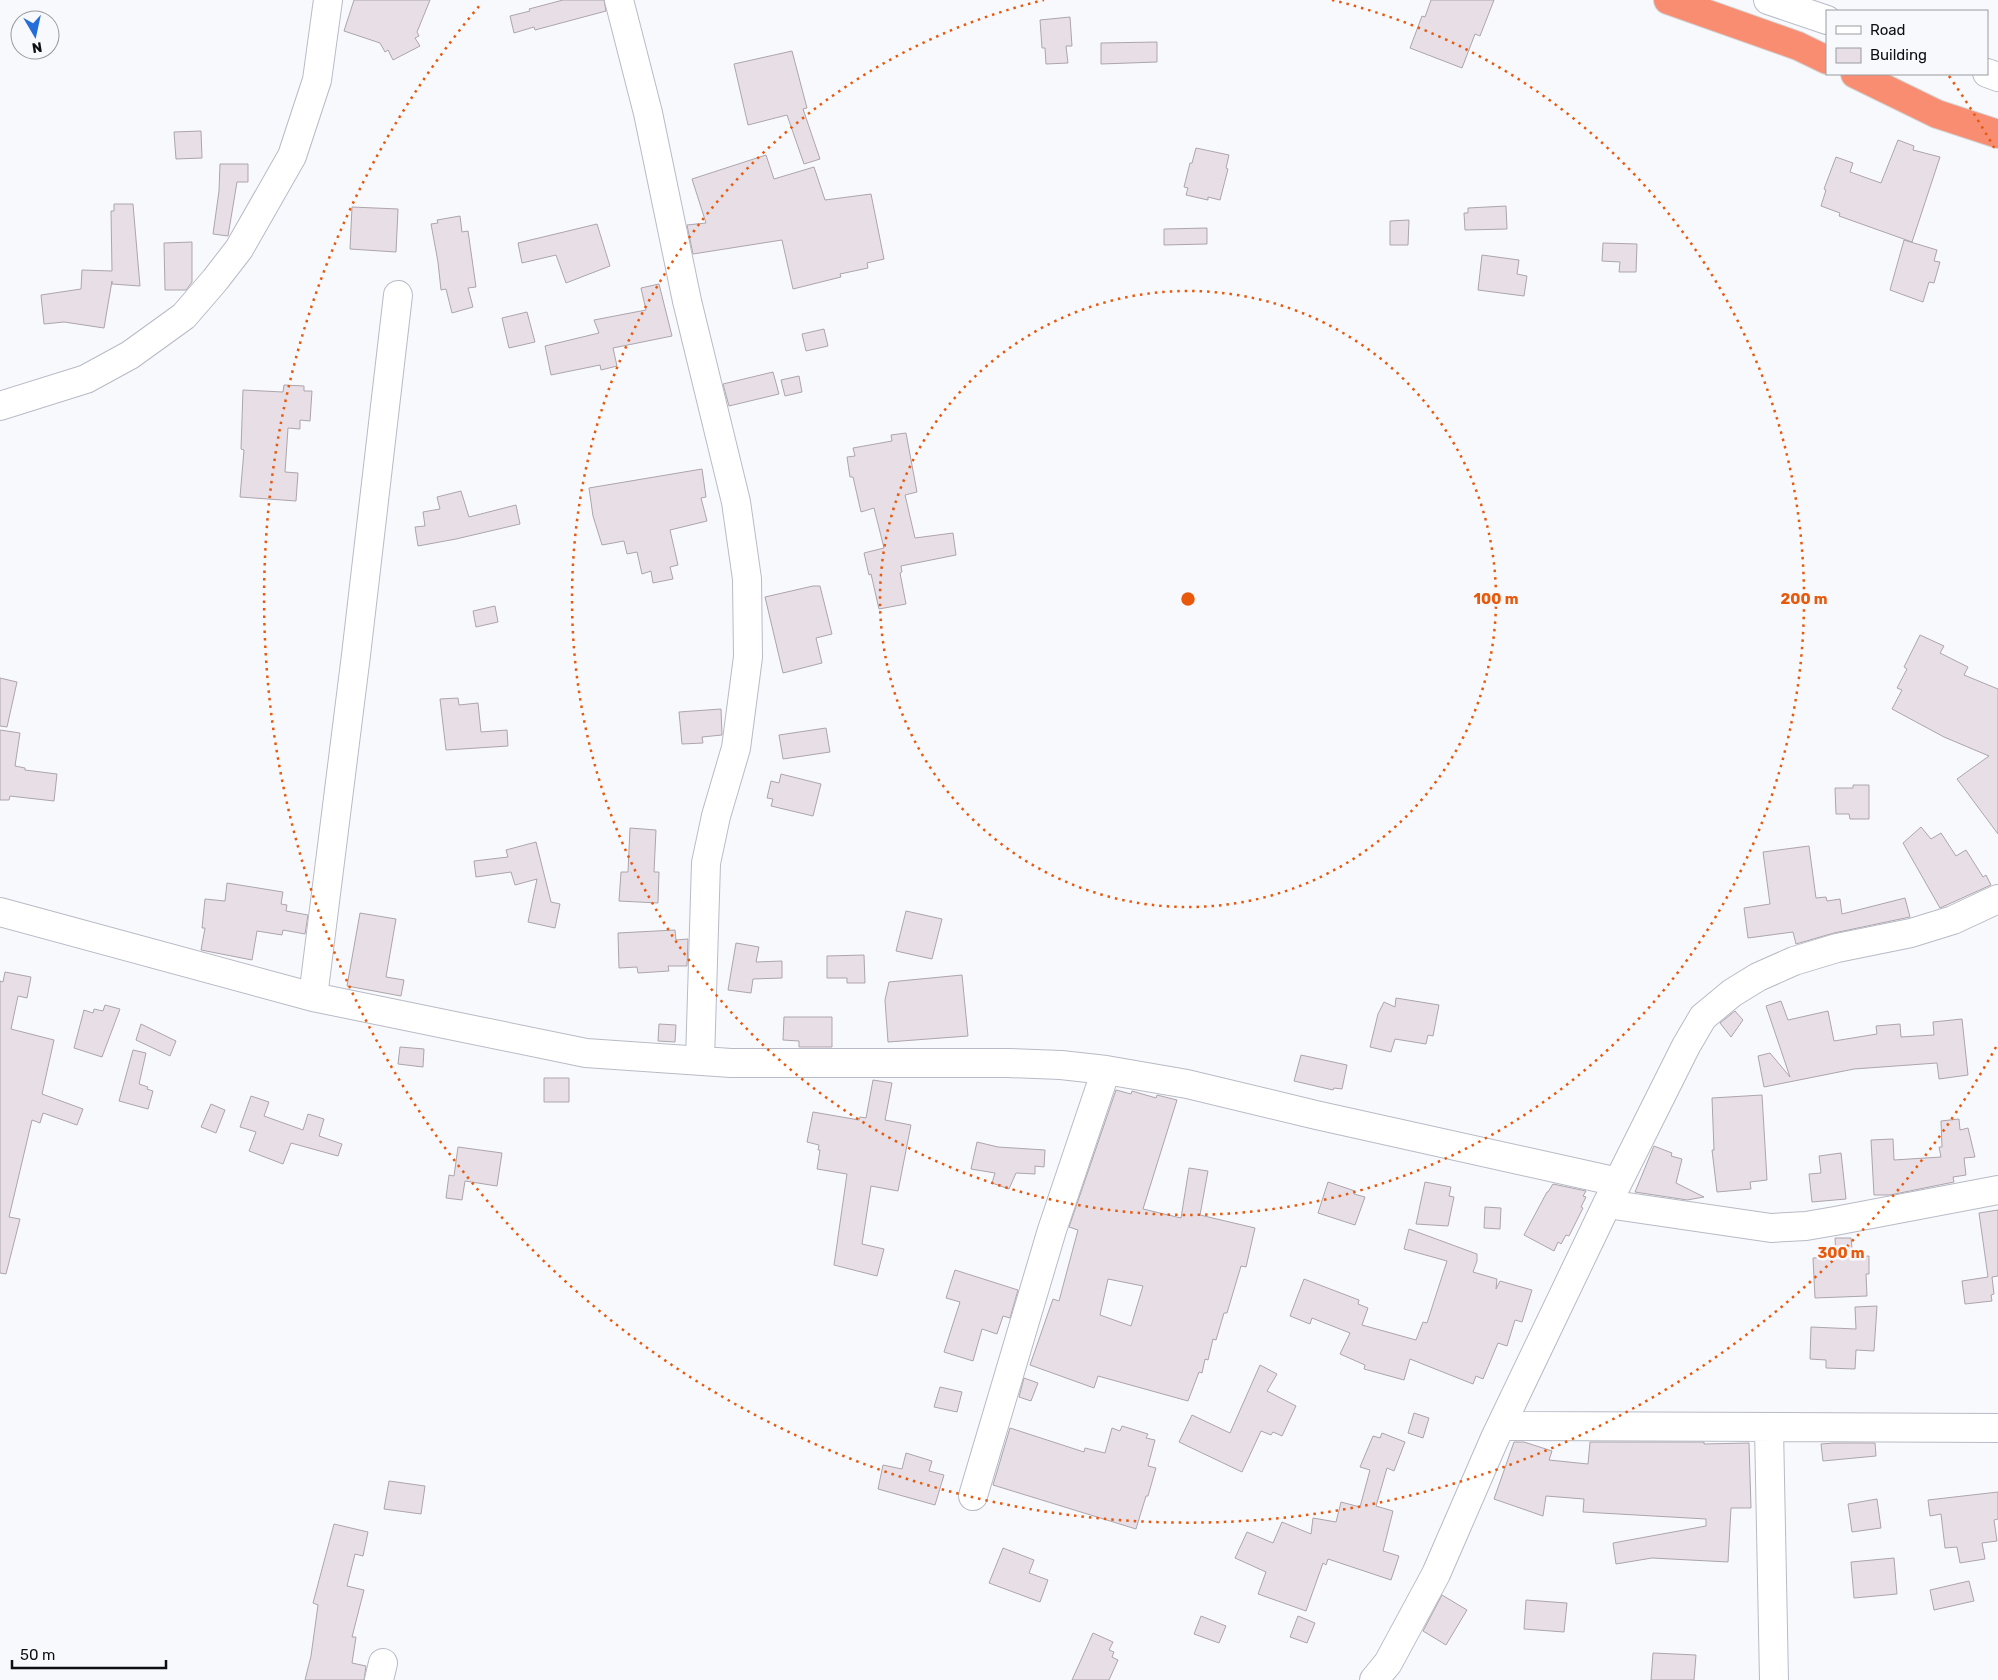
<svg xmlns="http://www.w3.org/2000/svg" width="1998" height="1680" font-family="Rubik,sans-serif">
<rect width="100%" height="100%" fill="#f8f9fd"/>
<path fill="#e7dee6" stroke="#ada5ac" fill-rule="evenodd" d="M354,0H430L417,32L419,36L415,38L420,46L393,60L388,50L385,52L380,43L344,31Z
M563,0H604L606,11L535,30L534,27L514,33L510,16L530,11L529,9Z
M1431,0H1494L1480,36L1475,34L1462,68L1410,48L1422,16L1425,17Z
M1070,17L1072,46H1066L1068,63L1046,64L1045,48H1042L1040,20Z
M1157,42V62L1101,64V43Z
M792,51L807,108L803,109L820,159L804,164L787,115L748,125L734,64Z
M201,131L202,158L176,159L174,132Z
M1898,140L1914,146L1913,150L1940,157L1912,242L1839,216L1840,213L1821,206L1826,190L1824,189L1836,157L1853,163L1850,172L1881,183Z
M1196,148L1229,155L1226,168L1228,169L1220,200L1208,197V200L1186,195L1188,188L1184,187L1190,163H1192Z
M766,155L774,179L814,167L825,200L871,194L884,259L867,263L868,268L840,274L841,277L793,289L782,240L693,254L687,225L706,223L692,179Z
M220,164H248V182H237L228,236L213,234L219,191Z
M114,204H133L140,286L112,284V281L104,328L64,322L44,324L41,295L81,289L82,270L112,271L111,211H114Z
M1506,206L1507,229L1465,230L1464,213H1468V208Z
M352,207L398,209L396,252L350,249Z
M460,216L462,232L468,231L476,287L468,288L473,307L452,313L446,289L441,290L438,262L431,224L438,223L437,220Z
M1409,220L1408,245H1390V221Z
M597,224L610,266L566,283L556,255L522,263L518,243Z
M1207,228V244L1164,245V229Z
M1904,240L1937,250L1934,261L1940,262L1934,283L1929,282L1923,302L1890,290Z
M192,242V282L186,290H165L164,243Z
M1603,243L1637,244L1636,272H1619L1620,262L1602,261Z
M1482,255L1519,260L1517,274L1527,276L1524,296L1478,290Z
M659,284L672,336L613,348L617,366L601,370L600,365L551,375L545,346L599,333L594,320L646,310L641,288Z
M527,312L535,342L509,348L502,318Z
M824,329L828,346L806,351L802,334Z
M773,372L779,394L729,406L723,384Z
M799,376L802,392L785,396L781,380Z
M284,385L304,386V391H312L310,421L300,420V429L288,428L285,472L298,473L296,501L240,497L244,450L241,449L243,390L283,392Z
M906,433L917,492L905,495L915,538L953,533L956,555L901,566L902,572L900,573L906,604L879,609L871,574L869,575L864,553L884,548L874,508L861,512L853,477H850L847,457L855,456L853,448L892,441L891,435Z
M702,469L706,497L701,498L707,521L670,530L678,565L670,567L673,579L653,583L651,571L642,574L637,552L627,554L624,541L602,545L593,516L589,488Z
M461,491L469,517L516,505L520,524L456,539L418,546L415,527L425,526L423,512L440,509L437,497Z
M813,586H820L832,634L816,638L822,663L783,673L765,597Z
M495,606L498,622L476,627L473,611Z
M1920,635L1944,646L1940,653L1968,667L1964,675L1998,689V834L1957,779L1989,756L1944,737L1892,709L1902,690L1897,688L1907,669L1904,667Z
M0,678L17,682L7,727L0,726Z
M458,698L459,705L478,703L481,732L507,730L508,746L446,750L440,699Z
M721,709L722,735L702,737L703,743L682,744L679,712Z
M826,728L830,752L783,759L779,735Z
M0,730L20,733L15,766L25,768V770L57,774L54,801L10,796L9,800H0Z
M781,774L821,784L813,816L771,806L773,799L767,798L771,781L779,783Z
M1853,785H1869V819H1850L1849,814H1836L1835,788H1853Z
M1921,827L1931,839L1941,833L1956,856L1966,850L1983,877L1986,875L1991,885L1940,908L1903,843Z
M630,828L656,830L654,872H659L658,903L619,901L621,872H628Z
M536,842L551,902L560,904L555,928L528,922L537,879L515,885L511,872L476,877L474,861L508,857L506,850Z
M1809,846L1816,898L1826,897L1827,901L1840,899L1842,914L1905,898L1910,917L1834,933L1796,944L1793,932L1748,938L1744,908L1770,904L1763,852Z
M227,883L283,892L281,904L287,905L286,911L308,915L305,934L283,930L282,935L257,931L252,960L201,950L205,928H202L205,899L225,901Z
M906,911L942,919L932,959L896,951Z
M360,913L396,919L386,977L404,980L401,996L347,986Z
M675,930L676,940L688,939L687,966H668L669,971L638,973L637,967L619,968L618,933Z
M736,943L759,947L756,962L782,961V978L753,979L751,993L728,990Z
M864,955L865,983H847V978H827V956Z
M5,972L31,977L27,998L18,996L11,1029L54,1040L42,1094L83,1109L77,1125L43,1113L40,1123L32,1120L9,1217L20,1219L6,1274L0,1273V981L3,982Z
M962,975L968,1036L888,1042L885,1000L889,982Z
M1396,998L1439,1005L1433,1036L1428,1035L1426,1044L1395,1039L1391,1052L1370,1047L1378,1014L1384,1002L1395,1007Z
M1781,1001L1788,1020L1828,1011L1834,1041L1877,1034L1876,1026L1900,1024L1901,1037L1934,1035L1933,1022L1962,1019L1968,1075L1939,1079L1937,1063L1854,1069L1764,1087L1758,1056L1770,1053L1790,1077L1766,1006Z
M105,1005L120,1009L102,1057L74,1048L84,1010L93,1013L94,1009L103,1011Z
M1735,1011L1743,1020L1731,1037L1720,1023Z
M784,1017H832V1047H799V1041L783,1040Z
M141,1024L176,1041L170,1056L136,1040Z
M659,1024L676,1025L675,1042L658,1041Z
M400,1047L424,1049L423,1067L398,1064Z
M133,1050L146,1053L139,1084L148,1087L147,1089L153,1091L148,1109L119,1101Z
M1301,1055L1347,1065L1342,1089L1334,1088L1333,1090L1294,1081Z
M544,1078H569V1102H544Z
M873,1080L892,1083L885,1120L911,1125L898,1191L871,1186L862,1244L884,1249L877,1276L834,1265L847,1174L817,1169L820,1150H818L819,1145L807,1142L813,1112L859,1120L860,1117L866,1118Z
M1116,1090L1131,1094L1132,1091L1156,1098L1157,1095L1177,1100L1143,1209L1181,1218L1189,1168L1208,1171L1200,1215L1255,1228L1246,1267L1241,1266L1227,1313H1224L1216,1340L1213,1339L1208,1360L1205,1359L1202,1373L1199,1372L1188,1401L1098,1376L1094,1388L1030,1365L1053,1299L1059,1301L1078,1230L1069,1227ZM1108,1279L1143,1286L1131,1326L1100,1315Z
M1762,1095L1767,1180L1750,1182L1751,1189L1717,1192L1712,1150H1714L1712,1098Z
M251,1096L269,1102L264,1116L303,1130L308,1114L324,1119L319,1136L342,1144L338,1156L291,1143L283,1164L249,1151L256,1132L240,1127Z
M211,1104L225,1110L216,1133L201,1127Z
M1959,1119L1960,1130L1968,1128L1975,1157L1964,1158L1966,1175L1953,1177L1954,1182L1890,1195H1874L1871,1140L1893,1139L1894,1160L1941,1157L1939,1147H1942L1941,1121Z
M977,1142L998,1147L1045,1150L1044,1167L1035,1166V1174L1016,1173L1009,1189L992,1183L995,1173L971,1169Z
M1654,1146L1672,1153L1671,1156L1682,1159L1676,1183L1704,1197L1687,1200L1635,1192Z
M458,1147L502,1153L497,1186L465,1181L462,1200L446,1198L449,1175L454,1176Z
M1841,1153L1846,1199L1812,1202L1809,1174L1821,1173L1819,1156Z
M1328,1182L1355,1191L1354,1194L1365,1197L1355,1225L1318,1213Z
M1425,1182L1451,1187L1449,1196L1454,1197L1448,1226L1416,1224Z
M1553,1184L1586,1191L1583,1196L1586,1197L1581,1207L1583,1208L1569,1236L1566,1235L1561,1244L1558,1242L1554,1251L1524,1235L1547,1192H1548Z
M1485,1207L1501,1208L1500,1229L1484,1228Z
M1998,1210V1276L1992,1277L1994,1294L1991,1295L1992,1301L1965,1304L1962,1281L1988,1277L1979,1213Z
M1409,1229L1477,1254V1261L1473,1272L1497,1279L1496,1289L1500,1281L1532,1290L1522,1322L1515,1320L1507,1346L1498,1343L1483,1379L1476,1376L1473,1384L1410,1359L1404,1380L1364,1369L1365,1365L1340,1354L1350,1333L1312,1318L1310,1324L1290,1316L1304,1279L1359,1300L1358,1304L1368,1308L1362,1325L1416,1340L1423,1322L1427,1323L1447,1261L1404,1249Z
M1835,1238H1851L1853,1257L1869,1256V1274H1866L1867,1296L1815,1298L1813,1258L1836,1257Z
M955,1270L1018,1290L1010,1318L1003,1316L997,1334L982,1329L973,1361L944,1352L960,1302L946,1298Z
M1877,1306L1874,1351L1856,1350L1855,1369L1826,1368V1360L1810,1359L1811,1327L1856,1329L1855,1307Z
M1260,1365L1277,1374L1267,1391L1296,1406L1282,1436L1273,1432L1271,1435L1261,1431L1242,1472L1179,1442L1192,1415L1230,1433Z
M1024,1378L1038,1383L1031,1401L1019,1397Z
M940,1387L962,1392L957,1412L934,1407Z
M1414,1413L1429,1418L1423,1438L1408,1433Z
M1122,1426L1148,1434L1146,1438L1155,1440L1148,1466L1156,1468L1148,1496H1146L1136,1529L993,1485L1010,1428L1084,1452L1085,1448L1105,1453L1112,1428L1120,1431Z
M1382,1433L1405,1442L1394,1471L1387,1468L1376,1506L1393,1511L1383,1551L1399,1556L1391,1580L1328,1559L1326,1565L1323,1563L1306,1611L1258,1594L1266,1572L1235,1558L1247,1532L1273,1543L1282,1522L1311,1534L1313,1518L1336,1522L1341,1502L1360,1507L1370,1470L1360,1467L1373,1436L1380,1438Z
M1514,1442H1524L1552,1451L1549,1460L1588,1464L1590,1442H1704V1444L1749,1443L1751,1508H1731L1728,1562L1652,1558L1616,1564L1613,1543L1706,1526V1519L1583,1512L1584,1499L1546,1496L1543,1516L1494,1499Z
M1834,1443H1875L1876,1456L1823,1461L1821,1444Z
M906,1453L932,1461L929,1471L944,1475L935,1505L878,1489L883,1465L902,1469Z
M389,1481L425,1486L421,1514L384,1509Z
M1998,1492V1519L1994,1520L1997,1541L1982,1543L1985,1559L1960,1563L1957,1547L1945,1548L1941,1514L1930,1516L1928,1500Z
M1877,1499L1881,1528L1852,1532L1848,1504Z
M334,1524L368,1532L363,1556L355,1554L347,1586L364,1590L352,1637H356L352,1663L366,1666L364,1680H305L311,1656L318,1605L313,1603Z
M1003,1548L1034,1560L1029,1573L1048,1580L1040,1602L989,1583Z
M1894,1558L1897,1594L1854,1598L1851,1562Z
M1969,1581L1974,1601L1934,1610L1930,1590Z
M1442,1595L1467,1610L1446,1645L1423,1631Z
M1526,1600L1567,1603L1564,1632L1524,1629Z
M1201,1616L1226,1626L1219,1643L1194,1634Z
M1298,1616L1315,1623L1307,1643L1290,1637Z
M1093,1633L1113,1642L1109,1650L1114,1652L1112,1657L1118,1660L1109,1680H1072Z
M1653,1653L1696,1655L1694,1680H1651Z"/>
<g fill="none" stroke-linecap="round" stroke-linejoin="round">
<defs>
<path id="minor" d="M619,0L648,113L687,301L736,502L747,579L748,657L736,748L716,816L706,863L700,1060
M1768,0L1827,20
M1987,73L1998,77
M0,406L86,379L130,355L184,316L215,280L239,249L292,156L317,80L328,0
M0,912L313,997L586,1053L731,1063H1008L1061,1065L1106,1070L1187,1084L1316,1115L1618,1182
M313,997L356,655L398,295
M1607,1204L1771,1228L1806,1226L1835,1221L1998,1190
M1501,1426L1998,1428
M1769,1428L1774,1680
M973,1496L1052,1230L1106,1070
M379,1680L383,1663
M1374,1680L1388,1663L1436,1574L1495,1438L1607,1204L1686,1046L1703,1017L1732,993L1758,977L1794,961L1837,948L1911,933L1953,920L1998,899"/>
<path id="highway" d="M1668,0L1798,46L1827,60
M1855,74L1937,114L1998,134"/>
</defs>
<use href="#minor" stroke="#b8bbc5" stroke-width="30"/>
<use href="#highway" stroke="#d4d4d4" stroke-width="30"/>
<use href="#minor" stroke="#fff" stroke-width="28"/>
<use href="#highway" stroke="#f88d72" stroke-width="28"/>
</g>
<g fill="none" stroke="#e8590c" stroke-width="2.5" stroke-dasharray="2.5 5">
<circle cx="1188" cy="599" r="308"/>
<path d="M1332 0A616 616 0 1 1 1044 0"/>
<path d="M1996 1047A924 924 0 1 1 480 5M1949 76A924 924 0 0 1 1996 151"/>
</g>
<circle cx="1188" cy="599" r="8" fill="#e8590c" stroke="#f8f9fd" stroke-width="2.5"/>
<g font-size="15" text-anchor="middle" font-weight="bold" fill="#e8590c" stroke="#f8f9fd" stroke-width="5" stroke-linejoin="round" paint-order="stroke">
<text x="1496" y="604">100 m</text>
<text x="1804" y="604">200 m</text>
<text x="1841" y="1258">300 m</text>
</g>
<rect x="1826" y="10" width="162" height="65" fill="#f8f9fd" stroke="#9a9b9f"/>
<rect x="1836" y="26" width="25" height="8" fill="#ffffff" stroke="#9a9b9f"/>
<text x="1870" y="35" font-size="15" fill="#0e0f12">Road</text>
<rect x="1836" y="48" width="25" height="15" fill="#e7dee6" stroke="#9a9b9f"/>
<text x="1870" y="60" font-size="15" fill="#0e0f12">Building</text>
<g transform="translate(35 35) rotate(171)"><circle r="24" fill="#f8f9fd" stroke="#9a9b9f"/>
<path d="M0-4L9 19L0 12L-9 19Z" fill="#256dd9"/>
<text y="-8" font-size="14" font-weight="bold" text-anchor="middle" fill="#0e0f12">N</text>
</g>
<path d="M12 1660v8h154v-8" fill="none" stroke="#0e0f12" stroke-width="2.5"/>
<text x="20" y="1660" font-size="15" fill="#0e0f12" stroke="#f8f9fd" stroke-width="4" paint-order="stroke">50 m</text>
</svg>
